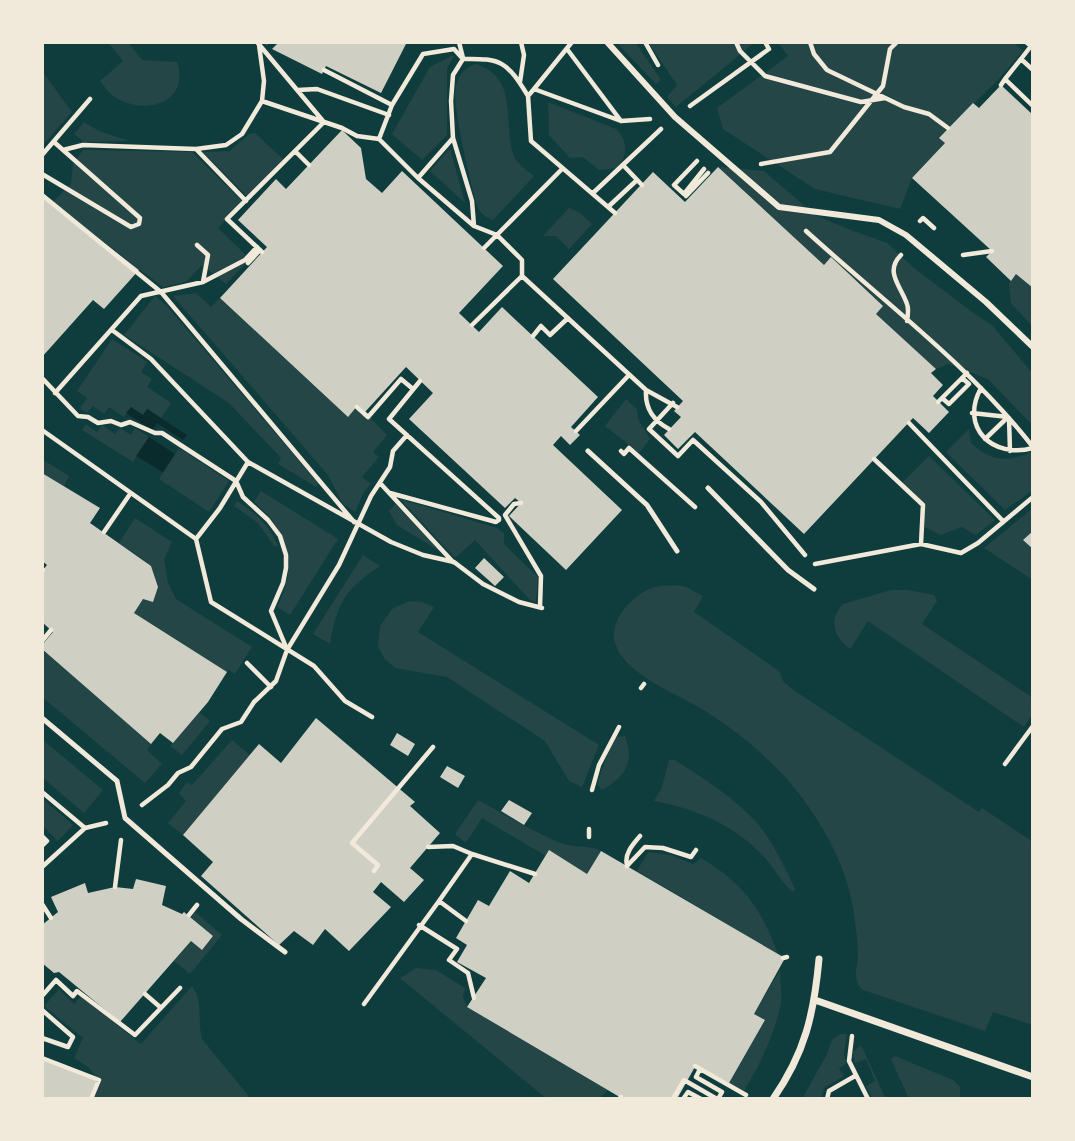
<svg xmlns="http://www.w3.org/2000/svg" width="1075" height="1141" font-family="'PT Serif',serif">
<rect width="100%" height="100%" fill="#0f3d3e"/>
<path fill="#244646" d="M108,42H128L142,60L177,62C190,100 150,115 120,100C111,96 106,89 100,81L123,61Z
M616,42H635L661,80L656,84Z
M648,42H753L754,43L676,107L667,97L677,85Z
M781,42H1013L1023,51L998,80L939,137L945,143L912,178L900,209L815,189L723,129L717,108L788,56L779,44Z
M451,56H454L447,69V135L422,160L392,134L430,67Z
M476,64C520,78 502,124 514,156C517,164 528,171 534,176L493,220C487,217 483,216 480,211C472,198 454,108 455,92C456,78 463,67 476,64Z
M42,71L72,112L42,146Z
M548,102L616,129C628,140 628,156 617,168L599,170L583,157L570,158L549,135Z
M84,122L99,131L129,141L84,142L74,134Z
M255,133L284,160L248,197L203,152L230,151L249,134Z
M450,148L465,203L430,171Z
M83,150L192,152L242,201L218,228L250,259L226,284L202,265L186,282L163,287L52,203L71,184L73,164Z
M718,167L764,171L815,215L848,229L887,243L914,268L976,315L992,325L1033,374V426L988,379L948,364L936,369L876,314L831,258L824,265Z
M569,208L579,212L592,224L569,249L556,236H543Z
M1016,274L1033,288V327L1011,303L1009,283Z
M196,293L211,307L220,298L347,416L358,405L387,435L373,452L379,457L362,477L371,484L364,492L355,512L343,504L328,475L173,296Z
M155,296L166,305L319,484L316,487L278,464L281,458L229,403L124,335Z
M112,339L147,362L141,372L152,379L147,387L171,403L161,418L148,409L143,415L131,407L124,417L109,407L104,414L93,406L87,413L80,408L87,398L77,391Z
M626,399L637,409L638,419L650,439L639,453L605,426Z
M86,424L97,432L102,425L115,434L120,428L131,435L135,428L149,437L133,462L82,430Z
M969,429L971,443C991,461 1005,463 1031,452L1033,456V490L1005,510L946,452Z
M179,448L229,481L209,512L159,479Z
M929,456L995,520L976,535L961,527L941,535L925,527L924,503L903,482Z
M42,459L69,476L64,486L42,473Z
M261,491L338,539L290,615L277,607C298,567 289,531 254,502Z
M400,499L497,528L504,533V544L538,577L536,602L530,600L475,540L455,558Z
M237,501C256,513 269,525 278,546H274L258,523L234,506Z
M395,504L444,554L397,525L389,511Z
M1033,508V580L984,548Z
M135,518L172,542L164,559L168,583L176,599L252,647L235,674L229,670L227,672L134,613L143,599L153,602C163,568 144,560 119,543Z
M363,555L380,566C345,589 337,603 330,644L313,634Z
M677,585L686,587L703,596L694,612L779,671L783,681L792,689L979,812L982,808L1033,842V1025L993,1012L985,1031L863,990C860,987 858,985 857,981C854,973 858,964 858,955C858,940 855,922 853,907C846,870 830,837 808,806C783,769 744,736 707,712C679,694 625,676 615,643C608,620 635,592 655,587C662,585 670,586 677,585Z
M891,590H907L934,595L937,601L922,624L1033,698V713L1024,727L868,621L850,649C834,637 828,620 843,604Z
M409,601L422,602L434,607L418,632L599,745L582,787L569,781L545,741L447,677L395,668L384,658L378,647L380,626L392,609Z
M45,652L151,744L147,750L162,764L145,783L42,697V656Z
M199,712L210,721L182,755L170,746Z
M625,736C635,762 625,777 602,790L597,784L608,753L617,737Z
M42,739L103,790L84,813L42,777Z
M232,740L250,755L183,835L168,823L186,801L179,793L187,782L192,785Z
M669,760H675C704,779 734,797 757,823C773,842 784,866 795,889L793,892C781,883 775,868 765,858C735,825 697,809 654,801L662,787Z
M42,798L73,825L58,841L42,825Z
M478,800C504,814 530,830 558,842C571,848 592,845 601,851L587,874L546,856L482,818L466,843L455,834Z
M648,852L671,855L693,864L701,858C743,883 761,908 778,954L637,871Z
M195,912L222,935L190,974L174,961L191,941L202,949L213,936L191,917Z
M416,968L436,970L465,988L463,997L467,1007L608,1090L599,1099H547L400,978Z
M780,970C780,980 782,993 781,1003C775,1034 760,1064 744,1091L729,1083L765,1021L754,1014Z
M192,986C204,1003 197,1021 202,1039L251,1099H91L99,1080L88,1067L74,1058L83,1038L44,1006L59,989L74,1004L81,996L141,1044Z
M840,1034H847L844,1054L846,1064L839,1068L844,1076L824,1088L821,1099H802L826,1056L832,1040Z
M861,1045L886,1099H873L866,1086L875,1081L866,1059L855,1063L853,1052Z
M895,1056L953,1080L960,1087V1099H909L891,1059Z"/>
<path fill="#0a2a2b" d="M131,407L143,415L147,409L187,435L183,440L157,423L152,430L126,413Z
M149,437L175,454L163,472L136,456Z"/>
<path fill="#cfcfc3" d="M279,42H407L381,93L326,66L322,74L272,49Z
M1001,85L1033,115V288L1016,274L1011,281L986,257L992,251L912,178L945,143L939,138L973,103L979,108Z
M342,130L361,148L366,179L382,193L402,171L503,266L459,313L479,332L502,307L598,397L571,427L580,435L570,445L561,436L553,445L622,510L566,570L509,516L521,503L515,498L505,508L409,419L433,393L406,367L365,412L358,405L348,417L220,298L267,247L238,220L276,179L286,189Z
M718,167L824,265L831,257L883,306L876,314L936,369L931,373L943,385L933,396L949,412L929,433L913,418L804,534L695,432L678,449L664,435L681,417L674,411L683,401L553,279L653,172L685,202Z
M42,195L139,270L104,309L93,300L42,357Z
M42,473L100,508L90,523L151,566L158,587L153,602L143,599L134,613L227,672L208,702L173,743L160,733L151,744L42,649V645L53,632L42,622V571L47,565L42,561Z
M1033,531V549L1023,540Z
M484,558L504,577L495,586L475,568Z
M316,718L415,802L410,806L440,833L410,868L424,880L404,902L381,882L373,892L391,907L349,951L325,929L313,945L294,931L279,945L201,876L213,862L183,835L259,744L281,763Z
M397,733L415,744L408,756L390,745Z
M447,766L465,776L458,788L440,777Z
M509,800L532,813L524,825L501,811Z
M549,850L587,874L601,851L785,958L754,1014L765,1020L729,1083L696,1065L677,1099H623L467,1007L486,978L457,962L467,945L456,938L478,900L489,906L510,871L529,883Z
M136,879L166,886L162,905L182,914L184,912L213,936L202,950L191,941L120,1022L59,972L54,973L42,963V925L58,912L51,897L85,883L88,893L115,887L133,889Z
M42,1059L97,1081L90,1099H42Z"/>
<g fill="none" stroke-linecap="round" stroke-linejoin="round">
<path stroke="#f1e9da" stroke-width="4.5" d="M257,42L323,121
M266,42H267
M459,42L463,58
M645,42L658,65
M736,42L740,51L765,76L861,102L885,98
M810,42L814,54L827,70L904,107L929,114L948,128
M1026,42L1031,46L1021,59L1033,70
M567,49L621,121
M324,70L392,105
M1005,79L1021,59
M520,82L524,55L521,42
M1001,85L1005,79L1033,106
M534,89L572,42
M298,90L317,89L389,115
M262,101L342,128L357,136L379,139L418,178L474,226L497,235L522,260V276L646,390L677,407
M690,106L769,49L765,42
M379,139L392,105L423,54L454,49L463,59
M196,149L226,145L242,134L262,101L264,81L259,45
M63,150L83,145L196,149L246,201
M295,151L309,165
M42,155L90,99
M761,164L830,152L883,86L890,49L897,42
M623,165L642,185
M42,174L131,227L139,224L140,218L54,142
M418,178L453,138
M593,193L661,129
M684,194L674,185L697,161
M684,194L704,169
M42,195L161,292L354,522
M686,196L708,173
M608,207L637,180
M615,213L531,141L528,96L534,89L621,121L650,119
M920,221L923,218L934,228
M474,226L472,201L453,138L451,101L453,75L463,59C502,58 507,62 528,96
M806,231C883,301 969,365 1033,447
M197,245L208,255L203,282
M484,248L562,169
M262,252L227,219L324,122
M901,255C884,272 901,286 907,304C909,309 908,315 907,321
M963,255L992,251
M248,263L260,250
M472,325L522,276
M112,330L151,359L248,462L391,542L423,555L454,562L483,584L519,602L542,608
M533,336L541,326L550,335L568,318
M42,378L78,416L88,417L98,423L111,421L121,425L130,422L155,433H162L236,481L243,497L268,520L280,536L286,555V568L283,583L271,611L286,647
M981,388C959,428 993,459 1033,448
M646,391C645,408 654,421 669,429
M55,393L141,296L203,282L245,260L257,247
M942,398L949,404L969,384L962,378
M938,402L967,373
M673,403L649,429L678,456L693,440L761,502L805,555
M357,407L368,417L401,379L413,389
M972,413L1008,417
M1009,418L1010,451
M909,423L1003,521
M42,430L196,539L211,602L314,666L345,701L372,717
M576,431L629,375
M985,439L1008,417
M621,451L624,454L629,448L695,507
M874,459L923,505L921,544
M380,483L453,562
M390,493L496,522L499,520V518L389,419L420,381
M521,503L514,504L505,515L541,576L540,607
M104,532L130,494
M196,539L220,508L248,462
M815,564L921,544L961,553L978,543L1033,497
M42,570H43
M42,641L51,630
M247,663L271,687
M641,688L644,684
M1005,764L1033,726
M592,790L599,765L619,727
M42,792L85,828
M142,805L168,785L178,773L191,767L222,729L241,722L254,702L276,681L287,650L339,565L371,496L390,467L393,451L407,435
M589,829V837
M42,836L47,841L42,846
M428,847L453,846L472,854L535,874
M627,865C624,854 633,844 640,836
M627,866L645,847L663,848L691,857L696,850
M42,867L85,828L106,823
M374,871L378,865L352,843L433,747
M115,887L121,840
M439,901L472,854
M42,904L51,918
M189,915L197,905
M419,925L457,949L449,960L468,973L474,998
M783,958L787,957
M145,994L160,1007
M42,996L56,980L73,996L77,991L135,1035L180,988
M364,1004L439,901L466,921
M42,1010L73,1037L68,1047L42,1038
M852,1036L849,1061L868,1099
M42,1058L99,1080L91,1099
M695,1066L746,1095
M700,1069L696,1077L722,1092L718,1099
M619,1099L621,1097
M673,1099L684,1080L717,1099
M683,1099L688,1092L701,1099
M827,1099L829,1091L855,1076"/>
<path stroke="#f1e9da" stroke-width="5" d="M588,451L647,505L677,551
M708,488L788,570L814,589
M42,718L117,781L125,818L241,919L285,952"/>
<path stroke="#f1e9da" stroke-width="6" d="M607,42L675,117L779,207L879,220L906,235L986,302L1033,347"/>
<path stroke="#f1e9da" stroke-width="7" d="M815,1000L1033,1077
M773,1099C805,1053 814,1014 819,959"/>
</g>
<rect width="1075" height="1141" fill="none" stroke="#f1e9da" stroke-width="88"/>
</svg>
